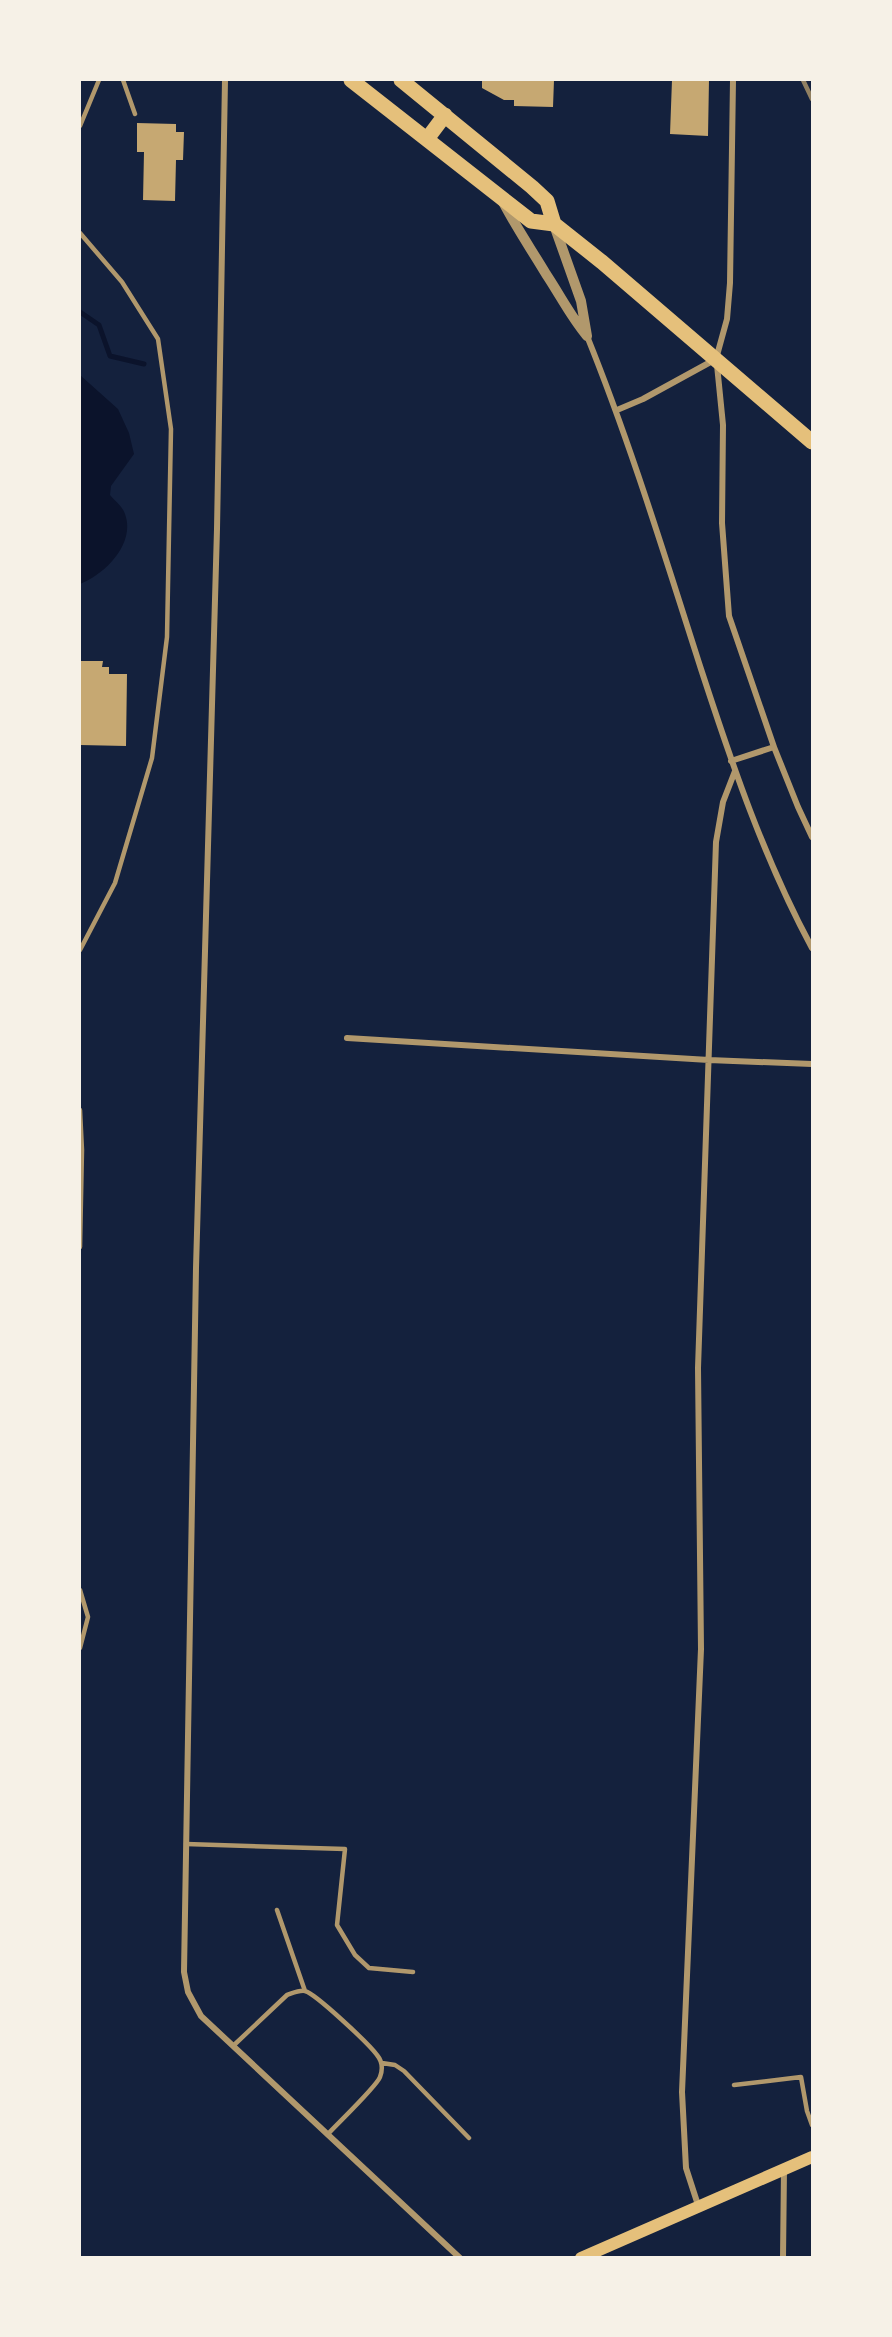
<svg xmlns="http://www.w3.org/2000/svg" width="892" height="2337" font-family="'Roboto Condensed',sans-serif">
<rect width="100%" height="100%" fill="#14213d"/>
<path fill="#0b132b" d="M80,375L118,409L129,433L134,454L111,486L110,495C115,501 123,507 125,514C136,544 104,575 80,584Z"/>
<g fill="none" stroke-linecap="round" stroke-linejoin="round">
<path stroke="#0b132b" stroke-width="5" d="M80,312L99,325L110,356L144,364"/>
</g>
<path fill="#c6a872" d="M482,80H554L553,107L514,106V100H504L482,88Z
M672,80H709L708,136L670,134Z
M137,123L176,124V132H184L183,160H176L175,201L143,200L144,152H137Z
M81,661H103L102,667H109V674H127L126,746L80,745V667H81Z"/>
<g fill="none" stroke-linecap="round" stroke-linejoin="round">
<path stroke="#b1986c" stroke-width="4.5" d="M123,80L135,114
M80,126L99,80
M80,233L122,282L158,339L171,429L167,637L152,758L115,883L80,950
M80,1110L82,1150L80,1247
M80,1590L88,1617L80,1648
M186,1844L345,1849L337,1925L355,1955L369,1968L413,1972
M277,1910L305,1991
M233,2046L287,1995C293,1993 299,1990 305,1991C316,1994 369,2044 377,2055C382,2061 383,2069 380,2077C377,2086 337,2124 328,2134
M382,2063L395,2065L404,2071L469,2138
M734,2085L801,2077L807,2111L812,2125"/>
<path stroke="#b1986c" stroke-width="6" d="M225,80L217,529L196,1268L184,1972L188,1992L201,2016L460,2258
M587,336C631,445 665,557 701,669C732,764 764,859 812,948
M717,365L723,425L722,523L729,616L774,747L798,807L812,837
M617,410L643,399L716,359L727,319L730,283L733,80
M731,761L774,747
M347,1038L709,1060L812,1064
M698,2205L686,2168L682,2092L701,1649L698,1368L716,842L723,802L735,771
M783,2258L784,2169"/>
<path stroke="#b1986c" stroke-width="10" d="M503,202C516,227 531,249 546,274C560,295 571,317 587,336
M554,225L581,301L587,336"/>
<path stroke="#e5c07b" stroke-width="12" d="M581,2258L812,2157"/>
<path stroke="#e5c07b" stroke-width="15" d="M351,80L531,221L554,224L602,262L812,442
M401,80L532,187L547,201L554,224
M427,139L445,115"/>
<path stroke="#918062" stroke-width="4.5" d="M803,80L812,99"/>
</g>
<rect width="892" height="2337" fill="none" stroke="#f6f1e7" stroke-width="162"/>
</svg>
